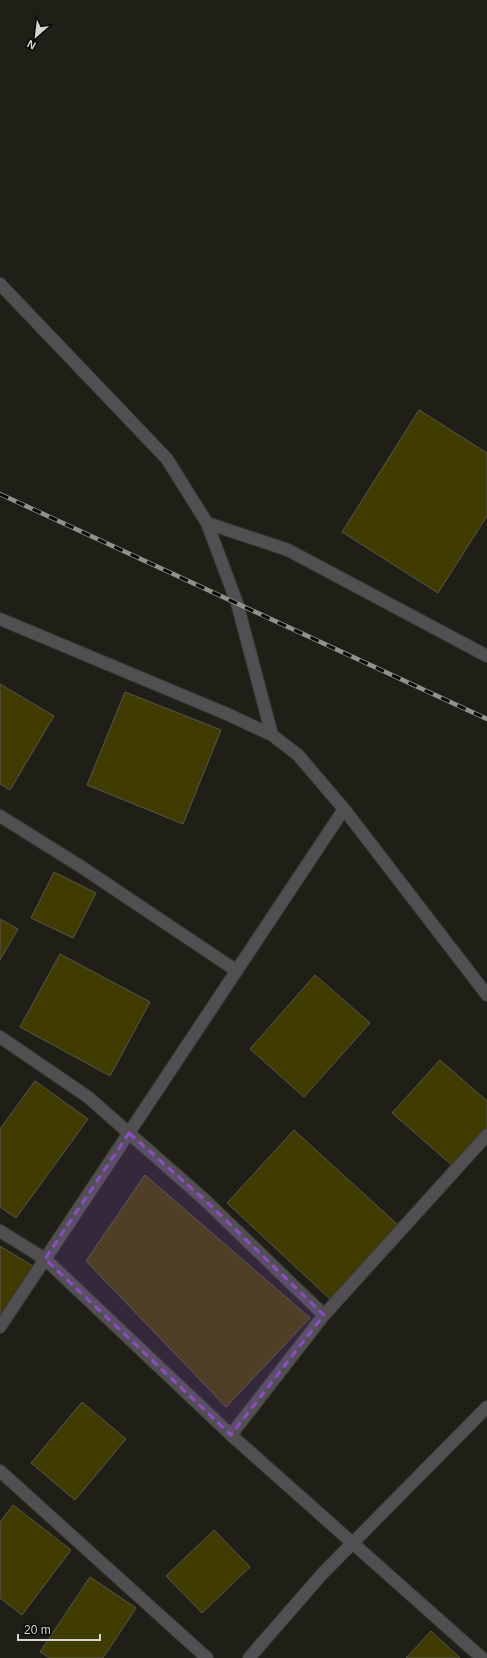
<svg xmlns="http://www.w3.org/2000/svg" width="487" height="1658" font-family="Arial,sans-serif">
<rect width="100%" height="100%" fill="#1f1f18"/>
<path fill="#403b00" stroke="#57574f" d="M419,410L487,453V516L438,593L342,532Z
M0,684L54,716L10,790L0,784Z
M125,692L221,730L183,824L87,785Z
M54,872L96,893L73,938L31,918Z
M0,919L18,929L0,960Z
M60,954L150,1002L110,1076L20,1027Z
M315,975L370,1023L304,1097L250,1049Z
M440,1060L487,1101V1128L453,1166L392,1113Z
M35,1081L88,1119L16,1218L0,1207V1129Z
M294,1130L398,1225L330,1299L227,1203Z
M145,1175L310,1318L226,1407L86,1261Z
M0,1246L36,1268L0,1327Z
M82,1402L126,1439L75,1500L31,1463Z
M13,1505L71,1550L22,1615L0,1598V1522Z
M214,1530L250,1567L202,1613L166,1576Z
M90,1577L136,1608L103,1658H50L40,1652Z
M431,1631L460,1658H406Z"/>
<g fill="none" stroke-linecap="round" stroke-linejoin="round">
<defs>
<path id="minor" d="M0,284L167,459L207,523L237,603L272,735
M207,523L288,550L487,656
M0,619L227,714L272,735L298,755L344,809L487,995
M0,816L80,866L237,971
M0,1037L88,1097L205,1200L324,1315
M0,1231L45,1259L231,1435L482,1658
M0,1327L344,809
M231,1435L324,1315L487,1135
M0,1471L207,1658
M249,1658L323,1573L487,1407"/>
</defs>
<use href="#minor" stroke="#393932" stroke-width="14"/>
<use href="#minor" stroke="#514f52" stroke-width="12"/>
<defs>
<path id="rail" d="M0,494L487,719"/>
</defs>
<use href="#rail" stroke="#92928d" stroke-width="4.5"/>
<use href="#rail" stroke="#090906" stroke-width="3" stroke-dasharray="9" stroke-linecap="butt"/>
</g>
<path fill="#8d4ec3" fill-opacity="0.2" stroke="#8d4ec3" stroke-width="3" stroke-dasharray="8 5" stroke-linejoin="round" d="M129,1133L205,1200L324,1315L231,1435L45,1259Z"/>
<g transform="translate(36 36) rotate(208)" stroke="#090906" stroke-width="3" paint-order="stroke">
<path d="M0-3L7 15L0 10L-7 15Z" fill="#d6d6d2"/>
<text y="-6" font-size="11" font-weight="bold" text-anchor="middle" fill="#d6d6d2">N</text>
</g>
<path d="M18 1634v6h82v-6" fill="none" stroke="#d6d6d2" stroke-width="2"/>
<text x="24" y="1634" font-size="12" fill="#d6d6d2" stroke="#090906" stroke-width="3" paint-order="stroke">20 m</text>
</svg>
